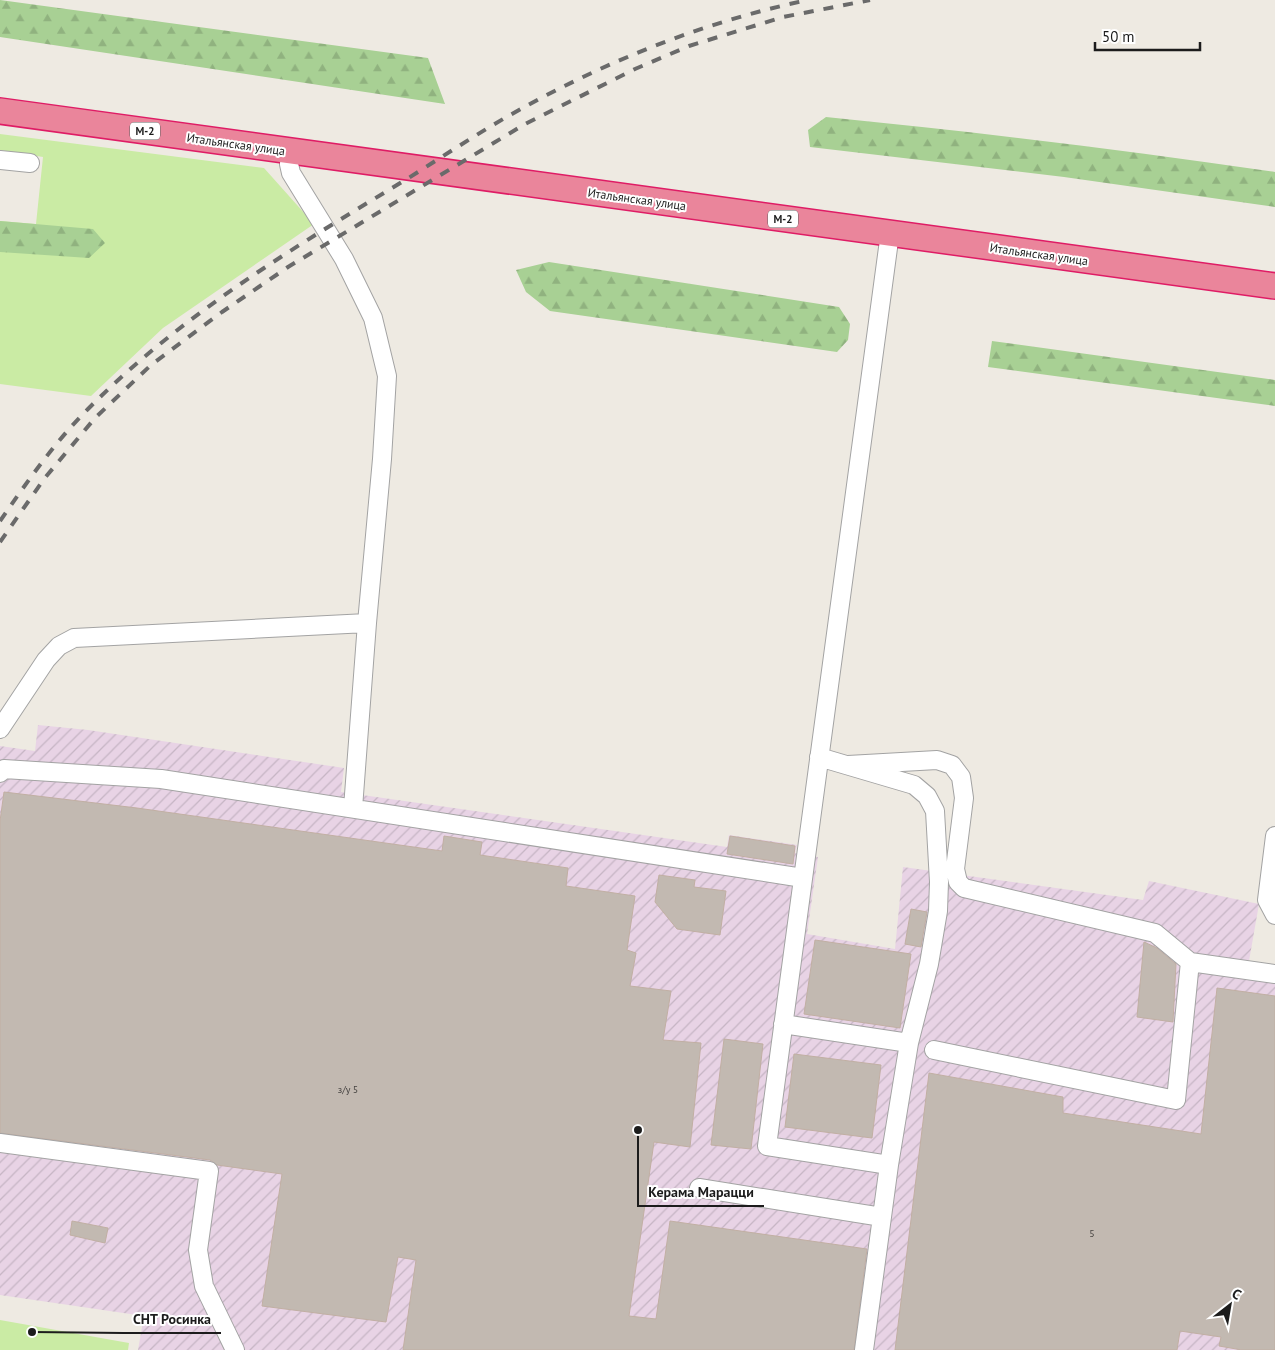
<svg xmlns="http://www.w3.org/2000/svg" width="1275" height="1350" font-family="'PT Sans',sans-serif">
<defs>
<pattern id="industrial-furrows" width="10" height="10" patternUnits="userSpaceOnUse" patternTransform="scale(1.25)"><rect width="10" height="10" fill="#e8d3e5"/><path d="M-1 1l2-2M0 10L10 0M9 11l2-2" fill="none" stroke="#c6b5c4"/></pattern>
<pattern id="forest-firs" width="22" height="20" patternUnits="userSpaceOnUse" patternTransform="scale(1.25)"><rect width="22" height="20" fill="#a8d094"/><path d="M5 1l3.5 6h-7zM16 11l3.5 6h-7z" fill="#90b27f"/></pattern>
</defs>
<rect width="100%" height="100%" fill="#eeeae2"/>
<path fill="url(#industrial-furrows)" d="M38,725L88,730L344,768L341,792L727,847L729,835L797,845L795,853L818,857L807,934L895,949L903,867L1143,900L1149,881L1259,904L1249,961L1275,965V1350H138L144,1316L0,1295V746L35,751Z"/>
<path fill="#caeba4" d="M0,134L264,168L314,224L163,328L91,396L0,384V221L36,224L43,157L0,150Z
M0,1320L129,1343L128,1350H0Z"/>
<path fill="url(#forest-firs)" d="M0,0L428,58L445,104L0,37Z
M826,117C976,132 1126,150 1275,172V207L1064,177L810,147L808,130Z
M0,221L93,229L105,243L89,258L0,252Z
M549,262L839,307L850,324L848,340L837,352L550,311L526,292L516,270Z
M992,341L1275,380V406L988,367Z"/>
<path fill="#c2b9b1" stroke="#c1afa3" d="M4,792L137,808L442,851L444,836L482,842L480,855L568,868L566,886L635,896L627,950L636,953L630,986L671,991L663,1040L701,1043L690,1147L654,1142L629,1316L656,1319L670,1221L867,1249L854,1350H403L416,1260L398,1257L386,1322L262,1306L282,1174L217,1165L210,1160L0,1133V821Z
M730,836L795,846L793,864L727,854Z
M659,875L695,880L694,887L726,891L720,935L677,929L655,902Z
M911,909L927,912L921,947L905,944Z
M815,940L911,954L900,1028L804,1014Z
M1144,942L1157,948L1176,964L1173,1022L1137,1017Z
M1217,988L1275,996V1350H1242L1219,1346L1221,1337L1180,1331L1177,1350H895L929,1073L1063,1097V1113L1201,1134Z
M724,1039L763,1044L751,1149L711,1145Z
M794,1054L881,1065L872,1138L785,1127Z
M72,1221L108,1228L105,1243L70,1235Z"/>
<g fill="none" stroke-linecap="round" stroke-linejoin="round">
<defs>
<path id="minor" d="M0,160L30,163
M0,729L46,660L59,646L74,638L367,623L382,459L387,376L373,318L344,259L291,173L289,164L290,152
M819,757L914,785L927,796L935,811L939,882L938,911L929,964L909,1043L889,1165
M848,765L937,760L952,765L961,777L964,798L955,869L958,882L964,888L1155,933L1190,962L1275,974
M0,773L4,769L161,779L803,878
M353,808L367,623
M1275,836L1267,900L1275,915
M783,1024L909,1043
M934,1050L1176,1100L1190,962
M0,1143L209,1171L198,1250L204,1286L235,1350
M699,1188L882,1217
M864,1350L889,1165L767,1146L890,233"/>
<path id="highway" d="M0,111L1275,286"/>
</defs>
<use href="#minor" stroke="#a3a3a3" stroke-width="20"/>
<use href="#highway" stroke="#df1c65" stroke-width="28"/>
<use href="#minor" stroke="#fff" stroke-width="18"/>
<use href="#highway" stroke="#ea859b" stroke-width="25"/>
<path stroke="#6a6a6a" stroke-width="4" stroke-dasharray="10 10" stroke-linecap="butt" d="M0,521C27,482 54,443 88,409C180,316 291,249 402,182C441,158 479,132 519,110C609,60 707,21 808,0
M0,542L44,479L95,418L151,365L222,312L288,267L525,124L635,69L689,46L783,17L870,0"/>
</g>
<g text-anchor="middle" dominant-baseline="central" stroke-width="4" stroke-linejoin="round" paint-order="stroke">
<g font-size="10" fill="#464341">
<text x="348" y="1089">з/у 5</text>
<text x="1092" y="1233">5</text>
</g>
<g fill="#fff" stroke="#606060" stroke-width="1">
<rect x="130" y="122.5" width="30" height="17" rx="4"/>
<rect x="768" y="210.5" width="30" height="17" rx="4"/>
</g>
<g font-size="11" font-weight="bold" fill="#1c1c1c">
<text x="145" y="131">М-2</text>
<text x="783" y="219">М-2</text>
</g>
<g font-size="12" fill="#1c1c1c" stroke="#fff">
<text transform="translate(236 144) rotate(8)">Итальянская улица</text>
<text transform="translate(637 199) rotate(8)">Итальянская улица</text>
<text transform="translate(1039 254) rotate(8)">Итальянская улица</text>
</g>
</g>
<path fill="none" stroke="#1c1c1c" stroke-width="2" d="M638 1130L638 1206H764M32 1332L123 1333H221"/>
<g fill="#1c1c1c" stroke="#fff" stroke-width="2">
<circle cx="638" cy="1130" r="5"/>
<circle cx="32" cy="1332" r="5"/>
</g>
<g font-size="14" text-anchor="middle" font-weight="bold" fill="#1c1c1c" stroke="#fff" stroke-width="4" stroke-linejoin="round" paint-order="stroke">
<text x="701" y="1197">Керама Марацци</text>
<text x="172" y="1324">СНТ Росинка</text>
</g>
<g transform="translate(1230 1305) rotate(31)" stroke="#ffffff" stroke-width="4" paint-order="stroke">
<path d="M0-4L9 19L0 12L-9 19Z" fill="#1c1c1c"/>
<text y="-8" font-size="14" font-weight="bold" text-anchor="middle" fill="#1c1c1c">С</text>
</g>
<path d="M1095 42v8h105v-8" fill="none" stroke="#1c1c1c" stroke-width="2.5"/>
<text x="1102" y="42" font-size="15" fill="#1c1c1c" stroke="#ffffff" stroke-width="4" paint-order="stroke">50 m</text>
</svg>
